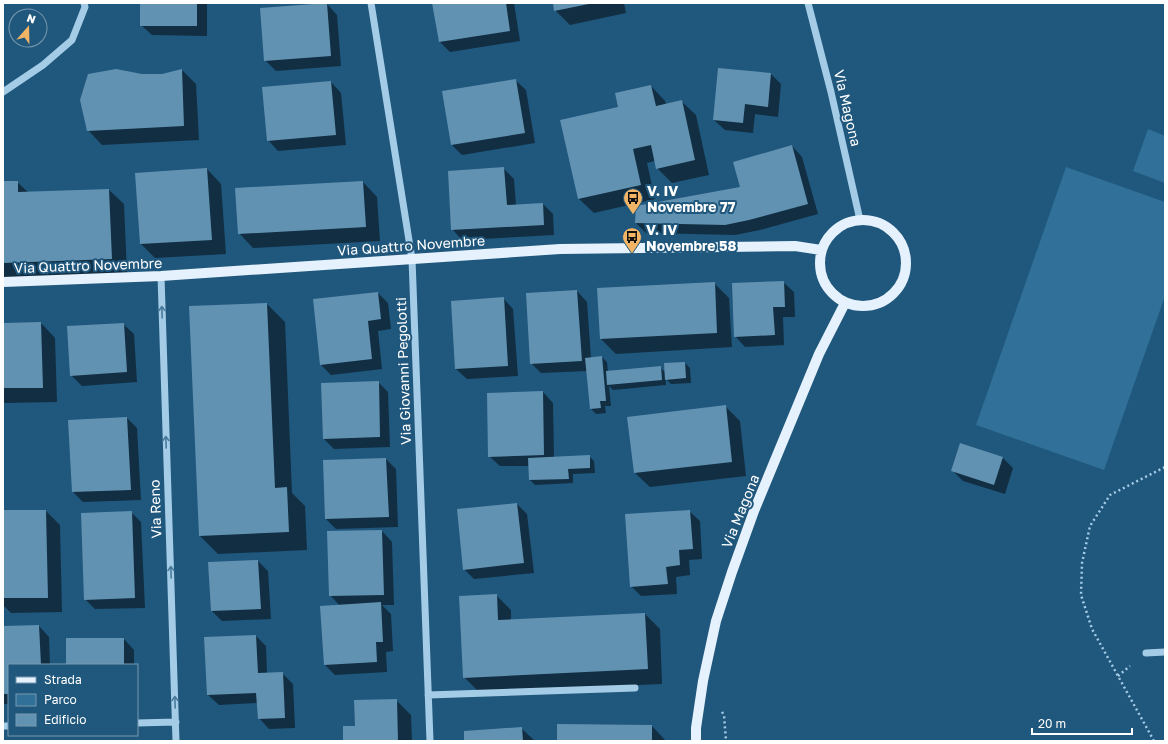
<svg xmlns="http://www.w3.org/2000/svg" width="1168" height="744" font-family="'Golos Text',sans-serif">
<rect width="100%" height="100%" fill="#20577d"/>
<path fill="#307099" d="M1148,129L1165,136V183L1133,171Z
M1066,167L1165,202V296L1104,470L976,425Z"/>
<path fill="#0007" d="M141,3H207V36L152,35L141,25Z
M434,3H514L520,41L450,52L440,42Z
M554,3H624L626,13L570,25L555,10Z
M327,4L337,15L341,66L276,71L265,60Z
M182,70L196,84L199,140L102,145L88,130L142,75H162Z
M771,74L781,84L778,117L755,114L753,133L725,130L714,120Z
M515,80L526,90L535,143L462,155L452,145Z
M331,82L341,93L346,145L278,151L268,140Z
M651,86L665,101L666,104L681,101L696,115L709,175L672,183L657,168L655,161L647,163L655,199L594,213L579,199Z
M792,146L802,157L818,214L760,230L735,235L646,233L636,223L741,188Z
M207,169L221,184L226,254L155,258L141,244Z
M504,169L514,179L516,205L543,204L553,214L554,235L462,240L452,229Z
M3,182H17L29,193L109,190L124,204L127,273L3,278Z
M363,182L377,197L380,241L253,248L239,233Z
M783,282L794,292L795,317H783L784,345L745,347L735,336Z
M714,283L729,298L732,347L616,354L601,339L598,289Z
M577,291L587,302L591,358L602,357L607,362L608,372L660,367L665,372V364L685,363L690,368L691,383L671,384L666,379V385L613,390L609,386L611,406H605L606,413L596,414L591,409L588,371L541,373L531,363Z
M378,293L388,303L391,329L378,331L382,369L331,375L321,365Z
M503,298L513,309L518,376L467,379L456,369L452,302Z
M267,304L285,322L292,493L305,506L307,550L218,554L200,536Z
M41,323L55,338L57,402L3,403V324Z
M123,324L134,334L137,382L82,386L71,375Z
M378,382L388,392L390,447L334,449L324,439L322,384Z
M543,392L553,403L554,458L589,456L594,461L595,473L573,474V483L535,485L530,480V466H500L489,456Z
M725,406L740,421L746,476L650,487L635,473Z
M127,418L137,428L141,500L83,502L73,492Z
M1003,458L1013,468L1005,494L963,481L953,471Z
M386,459L396,469L398,527L336,529L326,519L324,461Z
M517,504L527,514L534,573L474,579L464,569Z
M3,511H46L60,525L62,612L11,613L3,605Z
M689,511L700,521L702,559L689,560L690,575L676,577L677,594L641,596L631,586Z
M131,512L141,522L145,608L95,609L85,599Z
M382,531L392,542L394,605H382L391,614L393,651L386,652L387,672L335,675L325,665L322,607L340,606L330,595L328,532Z
M258,561L268,571L271,619L222,621L212,611L209,563Z
M496,595L511,610V620L645,614L660,629L662,684L479,692L464,677Z
M39,626L49,637L50,665H9V704H3V627Z
M256,636L266,646L267,674L282,673L293,684L295,728L269,729L259,718L258,703L219,705L208,695Z
M124,639L134,650V665H67Z
M396,700L411,715L412,741H344L356,727Z
M652,726L666,741H558Z
M521,728L535,741H465Z"/>
<path fill="#6292b2" d="M140,3H197V26H140Z
M327,3L331,56L264,61L260,8Z
M432,3H506L510,31L439,42Z
M553,3H589V4L554,11Z
M718,68L771,73L768,107L745,104L743,123L713,120Z
M116,69L142,74H162L182,69L184,126L87,131L80,100L88,74Z
M516,79L525,133L451,145L442,91Z
M331,81L336,135L267,141L262,87Z
M651,85L656,106L682,100L695,160L656,169L651,145L633,149L641,185L578,199L560,120L618,107L615,93Z
M792,145L808,204L749,220L725,225L635,223L636,206L740,187L733,162Z
M504,167L507,205L543,203L544,225L451,230L448,171Z
M207,168L212,240L140,244L135,173Z
M3,181H18V192L109,189L112,259L3,263Z
M363,181L366,227L238,234L235,188Z
M784,281L785,307H773L775,335L734,337L732,283Z
M715,282L717,333L600,339L597,288Z
M577,290L582,361L530,364L526,293Z
M378,292L381,319L368,321L372,359L320,365L313,299Z
M504,297L508,366L455,369L451,301Z
M267,303L275,488L287,487L289,532L199,536L189,306Z
M41,322L43,388H3V323Z
M124,323L127,372L70,376L67,326Z
M602,356L606,401H600L601,408L590,409L585,358Z
M685,362L686,378L665,380L664,363Z
M661,366L662,380L607,385L606,371Z
M379,381L380,437L323,439L321,383Z
M543,391L544,455L488,457L487,393Z
M726,405L732,462L634,473L627,417Z
M127,417L131,490L72,492L68,420Z
M960,443L1003,457L994,485L951,471Z
M590,455V468L568,469L569,479L529,480L528,458Z
M386,458L389,517L325,519L323,460Z
M517,503L524,563L463,570L457,509Z
M3,510H46L48,598H3Z
M690,510L693,549L679,550L680,565L666,567L668,584L630,587L625,514Z
M132,511L135,598L84,600L81,513Z
M382,530L384,595L329,596L327,531Z
M258,560L261,609L211,611L208,562Z
M497,594L498,620L645,613L648,669L463,678L459,596Z
M381,602L383,642H376L377,662L324,665L320,606Z
M39,625L41,665H9V694H3V626Z
M256,635L258,673L283,672L285,718L258,719L256,693L207,695L204,637Z
M66,638H124V665H66Z
M397,699L398,741H343V726H355L354,700Z
M557,724L652,725V741H557Z
M522,727L523,741H464V731Z"/>
<g fill="none" stroke-linecap="round" stroke-linejoin="round">
<path stroke="#a4cce6" stroke-width="2.5" stroke-dasharray="2 3" stroke-linecap="butt" d="M1118,676L1130,666
M722,712L724,715L726,741
M1154,741L1092,629L1081,595L1082,563L1090,526L1110,495L1165,467"/>
<path stroke="#a4cce6" stroke-width="7" d="M371,3L412,259L430,741
M808,3L831,92L860,220
M3,92L43,65L72,40L85,7L84,3
M161,276L176,741
M1146,653L1165,652
M428,695L635,688
M137,723L176,722
M3,726H9"/>
<path stroke="#e5f2fd" stroke-width="10" d="M820 263a43 43 0 1 1 86 0a43 43 0 1 1-86 0Z
M3,282L161,276L560,249L795,246L821,250
M696,741V728L703,681L716,621L732,572L754,511L819,354L845,303"/>
</g>
<defs><path id="oneway-shaft" d="M-6 0H5M1.5-3L5.5 0L1.5 3" fill="none" stroke-width="1.6" stroke-linecap="round" stroke-linejoin="round"/></defs>
<g stroke="#487a9c">
<use href="#oneway-shaft" transform="translate(162 312) rotate(-92)"/>
<use href="#oneway-shaft" transform="translate(166 442) rotate(-92)"/>
<use href="#oneway-shaft" transform="translate(171 572) rotate(-92)"/>
<use href="#oneway-shaft" transform="translate(175 702) rotate(-92)"/>
</g>
<defs>
<symbol id="bus-pin" viewBox="-11 -11 22 30"><path d="M0 17L-7.5 6A9.5 9.5 0 1 1 7.5 6Z" fill="#f3b465" stroke="#20577d"/><path d="M-5-6H5V4H4V6H2V4H-2V6H-4V4H-5ZM-3.5-4V0h7V-4ZM-3.5 1.2v1.5H-2V1.2ZM2 1.2v1.5H3.5V1.2Z" fill="#111"/></symbol>
</defs>
<g fill-rule="evenodd">
<use href="#bus-pin" x="622" y="187" width="22" height="30"/>
<use href="#bus-pin" x="621" y="226" width="22" height="30"/>
</g>
<g text-anchor="middle" dominant-baseline="central" stroke-width="4" stroke-linejoin="round" paint-order="stroke">
<g font-size="14" fill="#fff" stroke="#20577d">
<text transform="translate(848 108) rotate(77)">Via Magona</text>
<text transform="translate(411 245) rotate(-4)">Via Quattro Novembre</text>
<text transform="translate(88 265) rotate(-2)">Via Quattro Novembre</text>
<text transform="translate(403 371) rotate(-92)">Via Giovanni Pegolotti</text>
<text transform="translate(155 509) rotate(-92)">Via Reno</text>
<text transform="translate(740 511) rotate(-68)">Via Magona</text>
</g>
<g font-size="14" font-weight="bold" fill="#fff" stroke="#20577d" text-anchor="start">
<text x="647" y="190">V. IV<tspan x="647" dy="16">Novembre 77</tspan></text>
<text x="646" y="229">V. IV<tspan x="646" dy="16">Novembre 58</tspan></text>
</g>
</g>
<rect width="1168" height="744" fill="none" stroke="#ffffff" stroke-width="8"/>
<rect x="8" y="664" width="130" height="72" fill="#20577d" stroke="#799ab1"/>
<rect x="16" y="677" width="20" height="6" fill="#e5f2fd" stroke="#799ab1"/>
<text x="44" y="684" font-size="12" fill="#ffffff">Strada</text>
<rect x="16" y="694" width="20" height="12" fill="#307099" stroke="#799ab1"/>
<text x="44" y="704" font-size="12" fill="#ffffff">Parco</text>
<rect x="16" y="714" width="20" height="12" fill="#6292b2" stroke="#799ab1"/>
<text x="44" y="724" font-size="12" fill="#ffffff">Edificio</text>
<g transform="translate(28 28) rotate(20)"><circle r="19" fill="#20577d" stroke="#799ab1"/>
<path d="M0-3L7 15L0 10L-7 15Z" fill="#f3b465"/>
<text y="-6" font-size="11" font-weight="bold" text-anchor="middle" fill="#ffffff">N</text>
</g>
<path d="M1032 728v6h100v-6" fill="none" stroke="#ffffff" stroke-width="2"/>
<text x="1038" y="728" font-size="12" fill="#ffffff" stroke="#20577d" stroke-width="3" paint-order="stroke">20 m</text>
</svg>
